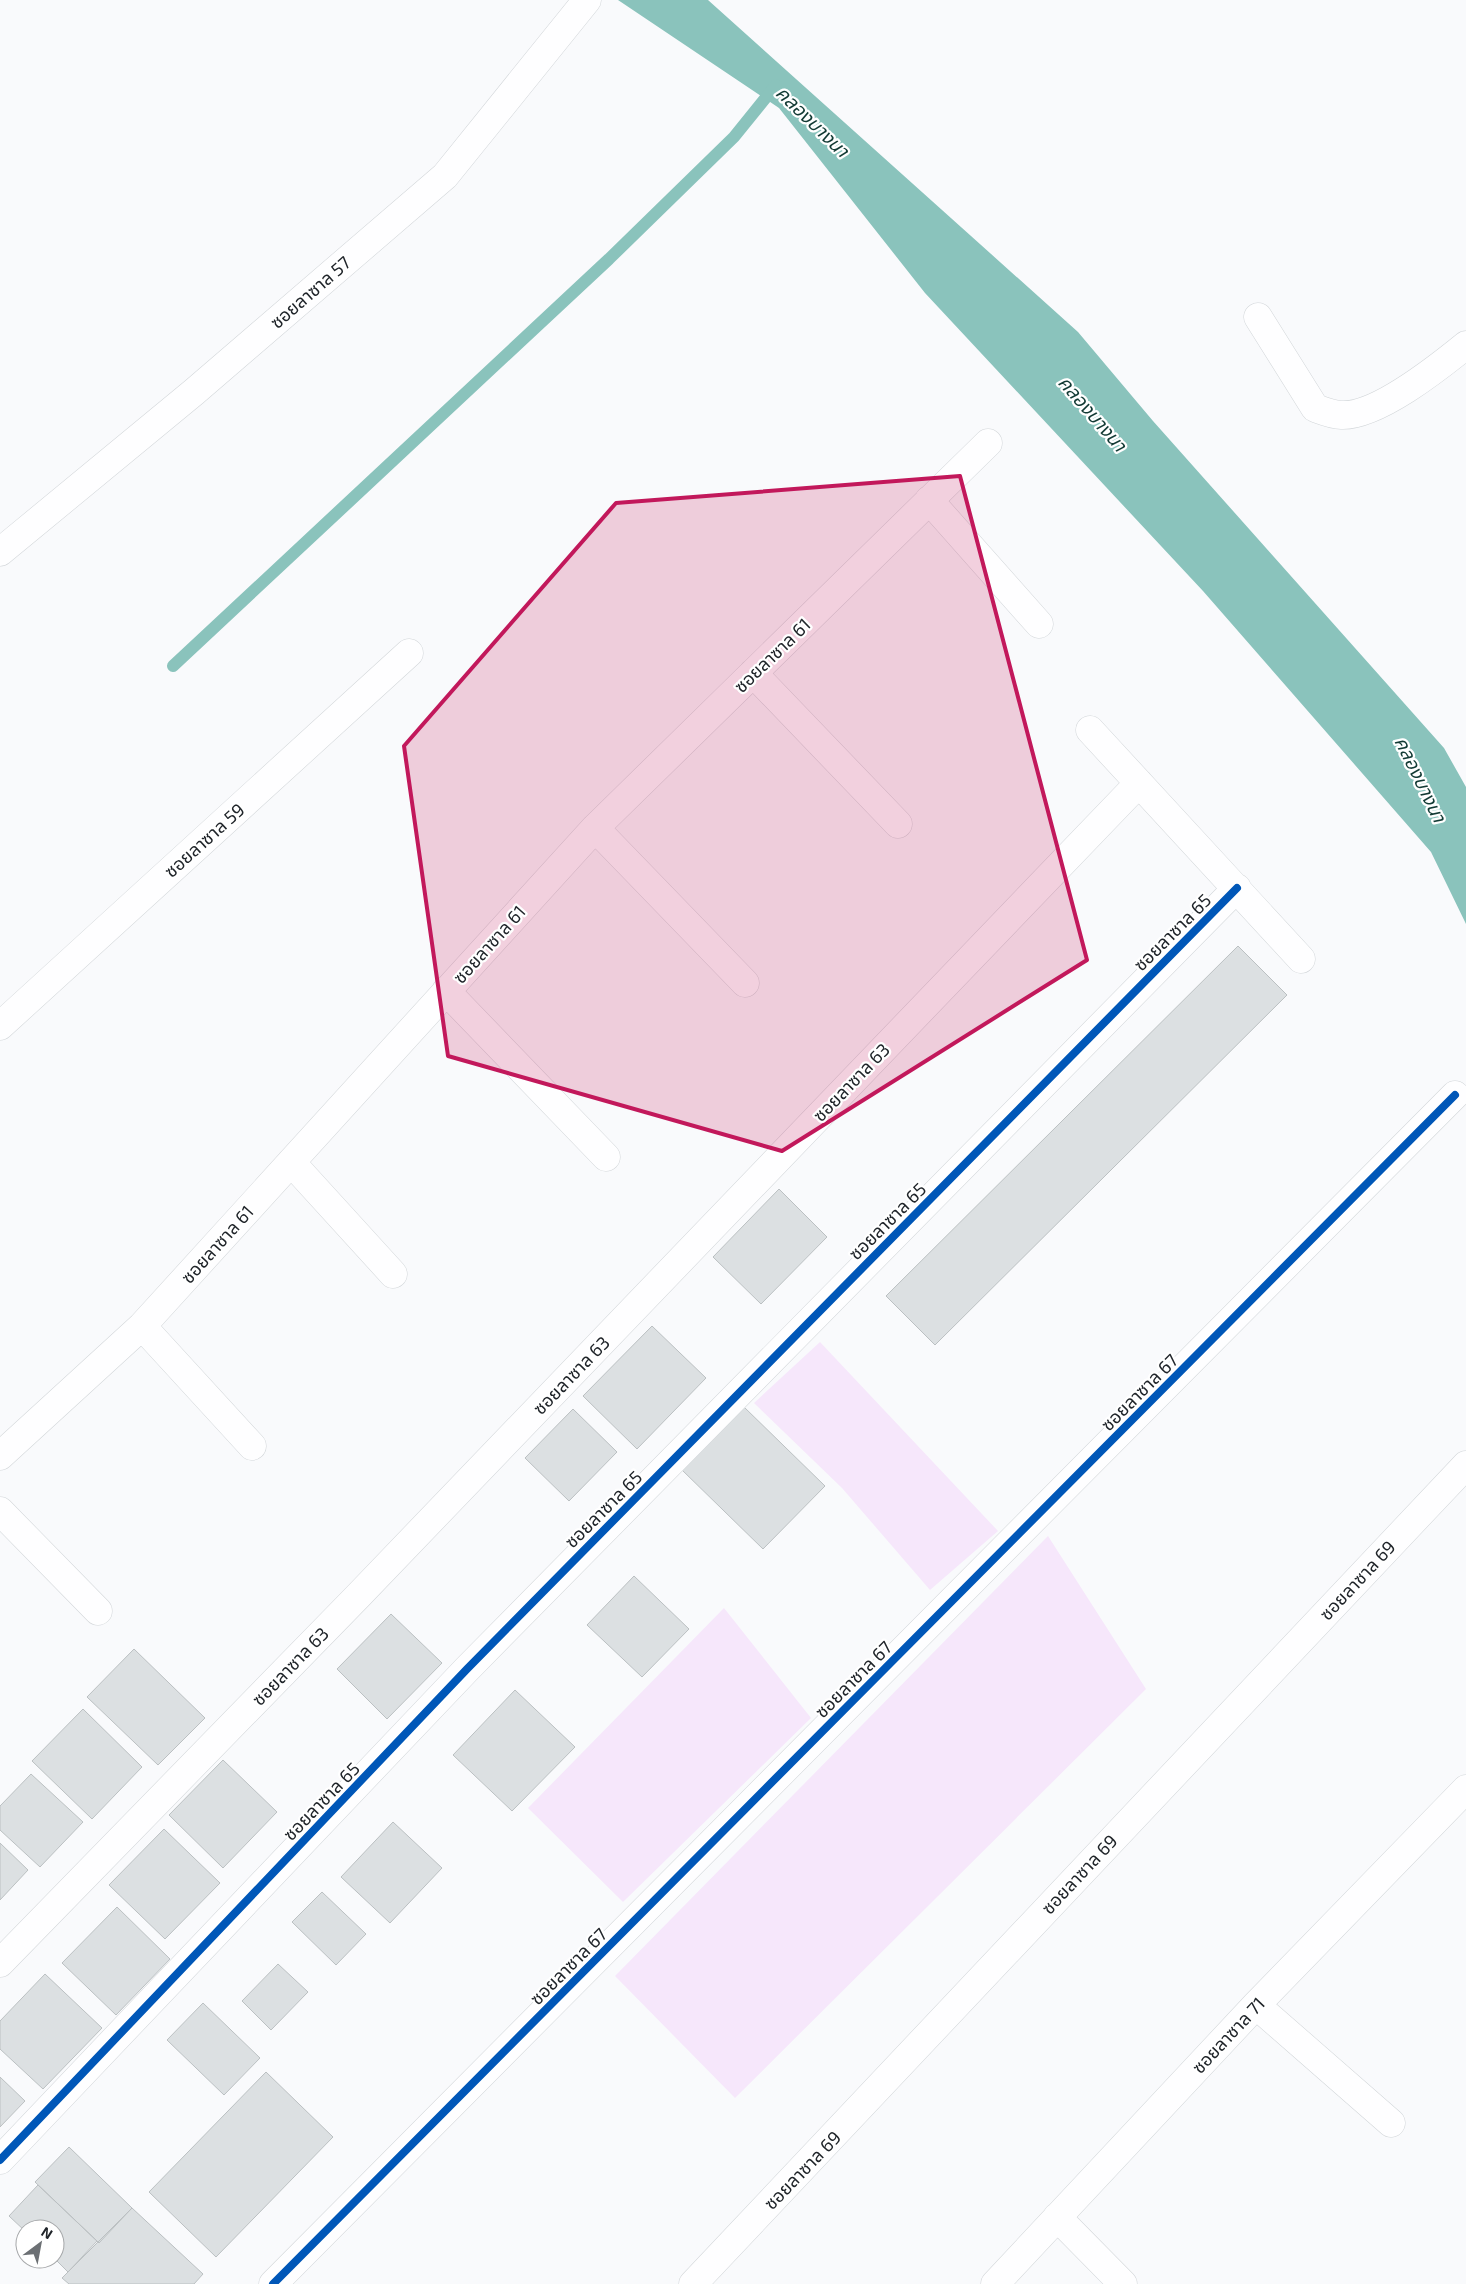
<svg xmlns="http://www.w3.org/2000/svg" width="1466" height="2284" font-family="'Exo 2','Noto Sans Thai',sans-serif">
<rect width="100%" height="100%" fill="#f9fafc"/>
<path fill="#f6e7fb" d="M820,1342L998,1531L930,1590L842,1488L754,1403Z
M1048,1536L1146,1689L735,2098L615,1976Z
M724,1608L811,1718L623,1902L528,1808Z"/>
<path fill="#8ac3bc" d="M618,0H708L1078,332L1153,421L1444,748L1466,787V924L1431,852L1203,591L925,293L779,108Z"/>
<g fill="none" stroke-linecap="round" stroke-linejoin="round">
<path stroke="#8ac3bc" stroke-width="12" d="M173,666L609,259L734,137L776,85"/>
</g>
<path fill="#dce0e2" stroke="#bbc0c2" d="M1238,946L1287,995L935,1345L886,1296Z
M779,1189L827,1237L761,1304L713,1257Z
M652,1326L706,1378L637,1449L583,1396Z
M744,1407L825,1486L763,1549L682,1470Z
M573,1409L617,1452L569,1501L525,1458Z
M634,1576L689,1629L642,1677L587,1625Z
M391,1614L442,1663L387,1719L337,1669Z
M134,1649L205,1718L158,1765L87,1697Z
M515,1690L575,1747L512,1811L453,1755Z
M83,1709L142,1767L92,1819L32,1761Z
M223,1760L277,1812L223,1868L169,1815Z
M31,1774L83,1822L40,1867L0,1830V1806Z
M393,1822L442,1868L390,1923L341,1877Z
M164,1829L220,1883L165,1939L109,1885Z
M0,1843L28,1870L0,1900Z
M322,1892L366,1934L336,1965L292,1922Z
M117,1907L170,1959L116,2015L62,1963Z
M278,1964L308,1992L271,2030L242,2001Z
M45,1974L102,2028L43,2089L0,2049V2021Z
M203,2003L260,2058L224,2095L167,2040Z
M266,2072L333,2137L216,2257L149,2192Z
M0,2077L25,2101L0,2127Z
M69,2147L132,2208L99,2243L35,2182Z
M38,2185L97,2241L68,2272L55,2259V2229H25V2231L9,2216Z
M132,2208L203,2274L194,2284H69L62,2278Z"/>
<g fill="none" stroke-linecap="round" stroke-linejoin="round">
<defs>
<path id="street" d="M1258,317L1315,408C1323,411 1333,415 1341,415C1376,417 1439,367 1466,345
M929,500L1039,624
M0,552L194,392L445,176L587,0
M753,673L898,824
M1090,730L1301,959
M595,828L745,983
M446,991L606,1157
M0,1026L409,653
M291,1162L393,1274
M142,1326L252,1446
M0,1456L142,1326L595,828L988,443
M0,1511L98,1611
M0,1963L358,1596L1139,783
M1256,2005L1391,2123
M0,2160L467,1669L1237,888
M1057,2217L1123,2284
M273,2284L1455,1095
M693,2284L1466,1465
M995,2284L1256,2005L1466,1789"/>
</defs>
<use href="#street" stroke="#d2d6d9" stroke-width="29"/>
<use href="#street" stroke="#fefeff" stroke-width="28"/>
<defs>
<path id="cycleway" d="M0,2160L467,1669L1237,888
M273,2284L1455,1095"/>
</defs>
<use href="#cycleway" stroke="#fff" stroke-width="11"/>
<use href="#cycleway" stroke="#0057b8" stroke-width="8"/>
</g>
<path fill="#c2185b" fill-opacity="0.2" stroke="#c2185b" stroke-width="4" stroke-linejoin="round" d="M960,476L1087,960L782,1151L448,1056L404,746L616,503Z"/>
<g text-anchor="middle" dominant-baseline="central" stroke-width="4.5" stroke-linejoin="round" paint-order="stroke">
<g font-size="18" fill="#20252a" stroke="#fff">
<text transform="translate(310 292) rotate(-41)">ซอยลาซาล 57</text>
<text transform="translate(772 655) rotate(-44)">ซอยลาซาล 61</text>
<text transform="translate(204 840) rotate(-42)">ซอยลาซาล 59</text>
<text transform="translate(1172 932) rotate(-45)">ซอยลาซาล 65</text>
<text transform="translate(489 944) rotate(-48)">ซอยลาซาล 61</text>
<text transform="translate(851 1082) rotate(-46)">ซอยลาซาล 63</text>
<text transform="translate(887 1221) rotate(-45)">ซอยลาซาล 65</text>
<text transform="translate(217 1244) rotate(-48)">ซอยลาซาล 61</text>
<text transform="translate(571 1375) rotate(-46)">ซอยลาซาล 63</text>
<text transform="translate(1139 1392) rotate(-45)">ซอยลาซาล 67</text>
<text transform="translate(603 1509) rotate(-45)">ซอยลาซาล 65</text>
<text transform="translate(1357 1580) rotate(-47)">ซอยลาซาล 69</text>
<text transform="translate(290 1666) rotate(-46)">ซอยลาซาล 63</text>
<text transform="translate(853 1679) rotate(-45)">ซอยลาซาล 67</text>
<text transform="translate(321 1801) rotate(-46)">ซอยลาซาล 65</text>
<text transform="translate(1079 1874) rotate(-47)">ซอยลาซาล 69</text>
<text transform="translate(568 1966) rotate(-45)">ซอยลาซาล 67</text>
<text transform="translate(1228 2035) rotate(-47)">ซอยลาซาล 71</text>
<text transform="translate(802 2170) rotate(-46)">ซอยลาซาล 69</text>
</g>
<g font-size="19" font-style="italic" fill="#123a34" stroke="#fff">
<text transform="translate(813 121) rotate(44)">คลองบางนา</text>
<text transform="translate(1093 413) rotate(49)">คลองบางนา</text>
<text transform="translate(1421 779) rotate(64)">คลองบางนา</text>
</g>
</g>
<g transform="translate(40 2244) rotate(32)"><circle r="24" fill="#ffffff" stroke="#a6a8aa"/>
<path d="M0-4L9 19L0 12L-9 19Z" fill="#6c7074"/>
<text y="-8" font-size="14" font-weight="bold" text-anchor="middle" fill="#20252a">N</text>
</g>
</svg>
